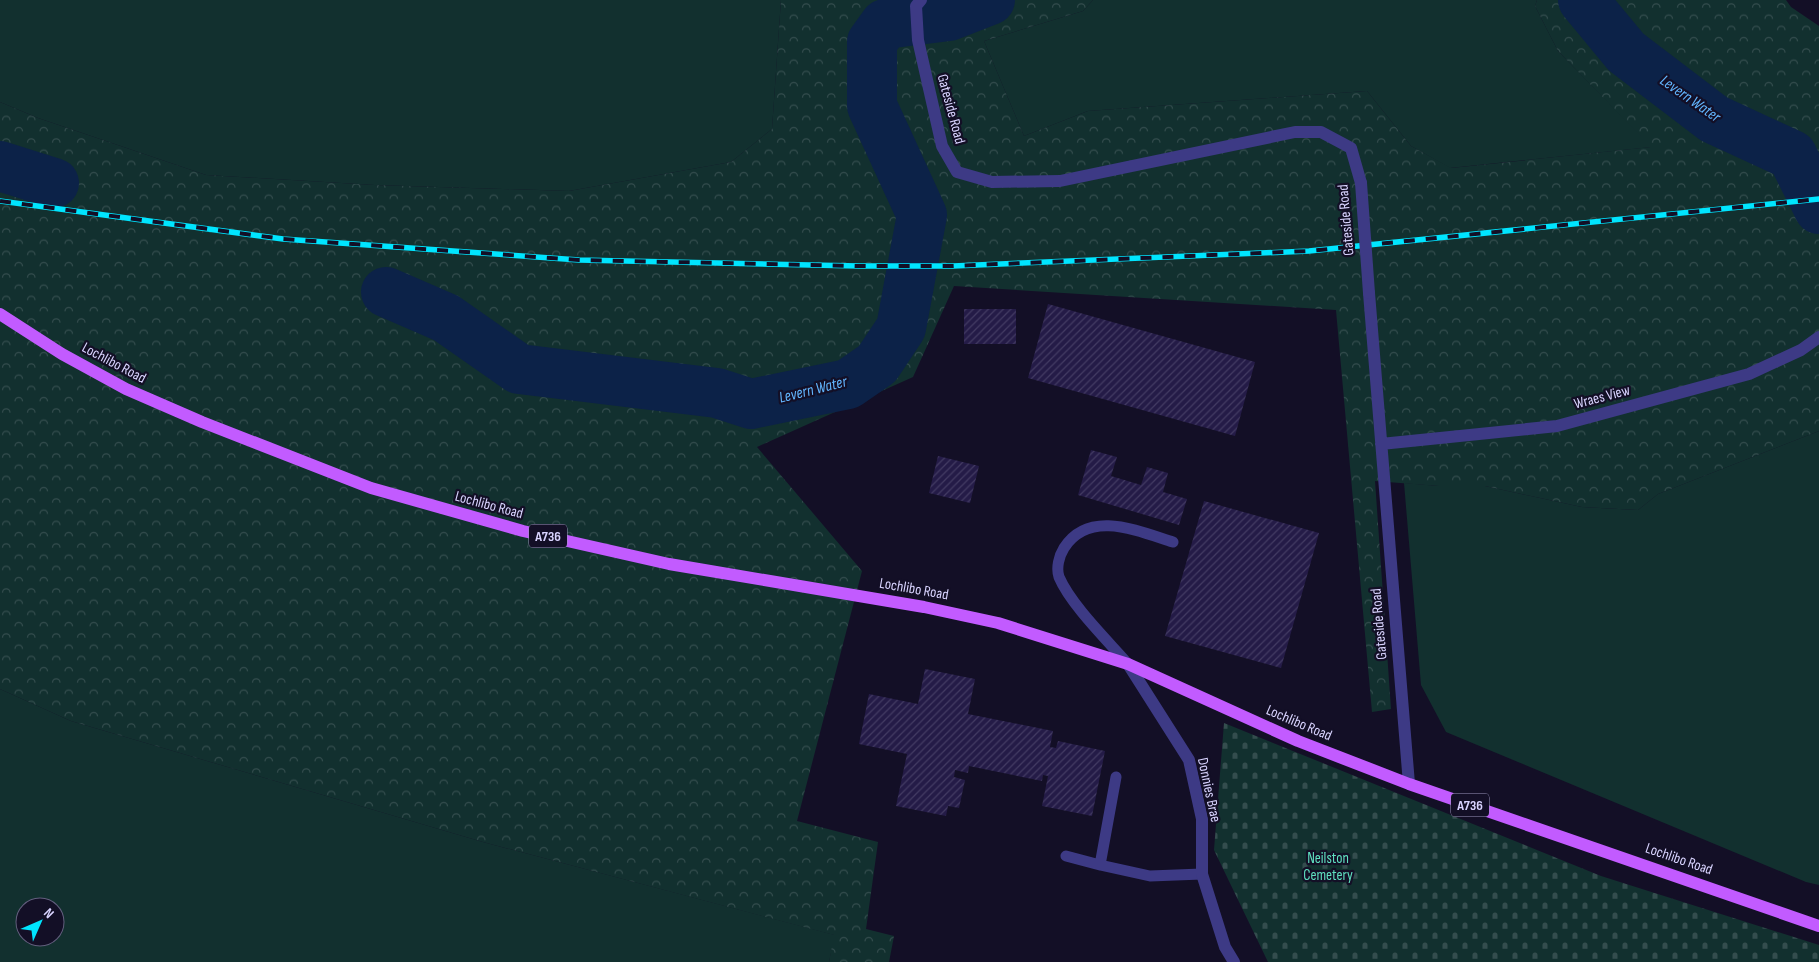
<svg xmlns="http://www.w3.org/2000/svg" width="1819" height="962" font-family="'Sofia Sans Condensed',sans-serif">
<defs>
<pattern id="forest-crowns" width="20" height="18" patternUnits="userSpaceOnUse" patternTransform="scale(1.25)"><rect width="20" height="18" fill="#12302f"/><path d="M2 6a3 3 0 1 1 6 0M12 15a3 3 0 1 1 6 0" fill="none" stroke="#344d4e"/></pattern>
<pattern id="cemetery-stones" width="16" height="16" patternUnits="userSpaceOnUse" patternTransform="scale(1.25)"><rect width="16" height="16" fill="#12302f"/><path d="M2 7V4a2 2 0 0 1 4 0v3zM10 15v-3a2 2 0 0 1 4 0v3z" fill="#344d4e"/></pattern>
<pattern id="building-hatch" width="6" height="6" patternUnits="userSpaceOnUse" patternTransform="scale(1.25)"><rect width="6" height="6" fill="#241b47"/><path d="M-1 1l2-2M0 6l6-6M5 7l2-2" fill="none" stroke="#433b63"/></pattern>
</defs>
<rect width="100%" height="100%" fill="#130f26"/>
<path fill="#12302f" fill-rule="evenodd" d="M0,0H781L772,129L731,162L569,191L374,185L206,175L38,118L0,102Z
M1093,0H1537L1535,6L1558,51L1652,147L1450,168L1411,146L1367,91L1088,111L1024,136L984,41L1083,11Z
M1819,431V885L1806,882L1446,732L1421,685L1404,483L1439,486H1485L1582,507L1638,510L1658,494Z
M0,689L71,721L483,842L835,935L829,962H0ZM25,907H55V937H25Z"/>
<path fill="url(#forest-crowns)" d="M781,0H1093L1083,11L984,41L1024,136L1088,111L1367,91L1411,146L1451,168L1651,147L1558,51L1535,6L1537,0H1786L1791,7L1819,26V431L1658,494L1638,510L1582,507L1485,486H1439L1375,481L1391,709L1372,712L1336,310L954,286L913,377L757,447L862,571L797,821L878,842L866,929L894,936L889,962H829L834,935L483,842L71,721L0,689V102L38,118L206,175L374,185L569,191L731,162L772,129Z"/>
<path fill="url(#cemetery-stones)" d="M1224,723L1601,876L1819,945V962H1268L1214,850Z"/>
<g fill="none" stroke-linecap="round" stroke-linejoin="round">
<path stroke="#0c2248" stroke-width="50" d="M1583,0L1626,52L1714,119L1792,155L1819,209
M0,166L54,183
M386,292L446,318L519,369L717,393L751,404L848,384L877,364L901,328L922,215L872,106V42L885,24L949,16L990,0"/>
</g>
<path fill="url(#building-hatch)" d="M1048,304L1255,362L1235,436L1028,378Z
M964,309H1016V344H964Z
M1091,450L1117,457L1111,476L1141,485L1147,467L1168,473L1163,492L1187,499L1179,525L1078,495Z
M938,456L979,466L970,503L929,493Z
M1204,501L1319,533L1281,668L1165,636Z
M925,669L975,679L968,714L1053,731L1050,747L1056,748L1058,741L1105,751L1092,816L1042,806L1048,776L1043,775L1042,781L969,766L968,773L955,770L954,777L965,780L959,808L948,806L946,816L896,806L907,754L859,744L869,694L918,704Z"/>
<g fill="none" stroke-linecap="round" stroke-linejoin="round">
<path stroke="#3d3a85" stroke-width="11" d="M1128,664C1108,641 1071,605 1059,577C1056,568 1059,556 1064,548C1089,509 1138,531 1173,542
M1116,777L1100,865L1150,876L1202,874
M1066,856L1100,865"/>
<path stroke="#3d3a85" stroke-width="12" d="M921,0L916,6L918,40L942,146L957,172L992,182L1060,181L1295,132H1321L1351,148L1361,183
M1369,293L1409,784
M1381,444L1557,426L1749,374L1801,350L1819,337
M1128,664L1189,760L1202,819V874L1225,947L1234,962"/>
<path stroke="#c25bff" stroke-width="12" d="M0,314L62,354L126,389L202,422L371,488L523,531L669,564L924,607L998,623L1128,664L1298,741L1409,784L1819,926"/>
<defs>
<path id="rail" d="M0,201L283,239L579,260L859,266H953L1309,251L1819,199"/>
</defs>
<use href="#rail" stroke="#00e5ff" stroke-width="5.5"/>
<use href="#rail" stroke="#130f26" stroke-width="4" stroke-dasharray="11" stroke-linecap="butt"/>
<path stroke="#3d3a85" stroke-width="12" d="M1361,183L1369,293"/>
</g>
<g text-anchor="middle" dominant-baseline="central" stroke-width="4.5" stroke-linejoin="round" paint-order="stroke">
<g fill="#130f26" stroke="#9e99be" stroke-width="1">
<rect x="529" y="524.5" width="38" height="23" rx="4"/>
<rect x="1451" y="793.5" width="38" height="23" rx="4"/>
</g>
<g font-size="14" font-weight="bold" fill="#d9d4ff">
<text x="548" y="536">A736</text>
<text x="1470" y="805">A736</text>
</g>
<g font-size="15" fill="#d9d4ff" stroke="#130f26">
<text transform="translate(951 109) rotate(75)">Gateside Road</text>
<text transform="translate(1346 220) rotate(-95)">Gateside Road</text>
<text transform="translate(114 363) rotate(28)">Lochlibo Road</text>
<text transform="translate(1602 397) rotate(-15)">Wraes View</text>
<text transform="translate(489 505) rotate(15)">Lochlibo Road</text>
<text transform="translate(914 589) rotate(10)">Lochlibo Road</text>
<text transform="translate(1379 624) rotate(-95)">Gateside Road</text>
<text transform="translate(1299 723) rotate(23)">Lochlibo Road</text>
<text transform="translate(1209 790) rotate(78)">Donnies Brae</text>
<text transform="translate(1679 859) rotate(19)">Lochlibo Road</text>
</g>
<g font-size="15" fill="#5fe0c0" stroke="#130f26">
<text x="1328" y="858">Neilston<tspan x="1328" dy="17">Cemetery</tspan></text>
</g>
<g font-size="16" font-style="italic" fill="#62b6ff" stroke="#130f26">
<text transform="translate(1690 99) rotate(35)">Levern Water</text>
<text transform="translate(813 390) rotate(-14)">Levern Water</text>
</g>
</g>
<g transform="translate(40 922) rotate(45)"><circle r="24" fill="#130f26" stroke="#625e7d"/>
<path d="M0-4L9 19L0 12L-9 19Z" fill="#00e5ff"/>
<text y="-8" font-size="14" font-weight="bold" text-anchor="middle" fill="#d9d4ff">N</text>
</g>
</svg>
